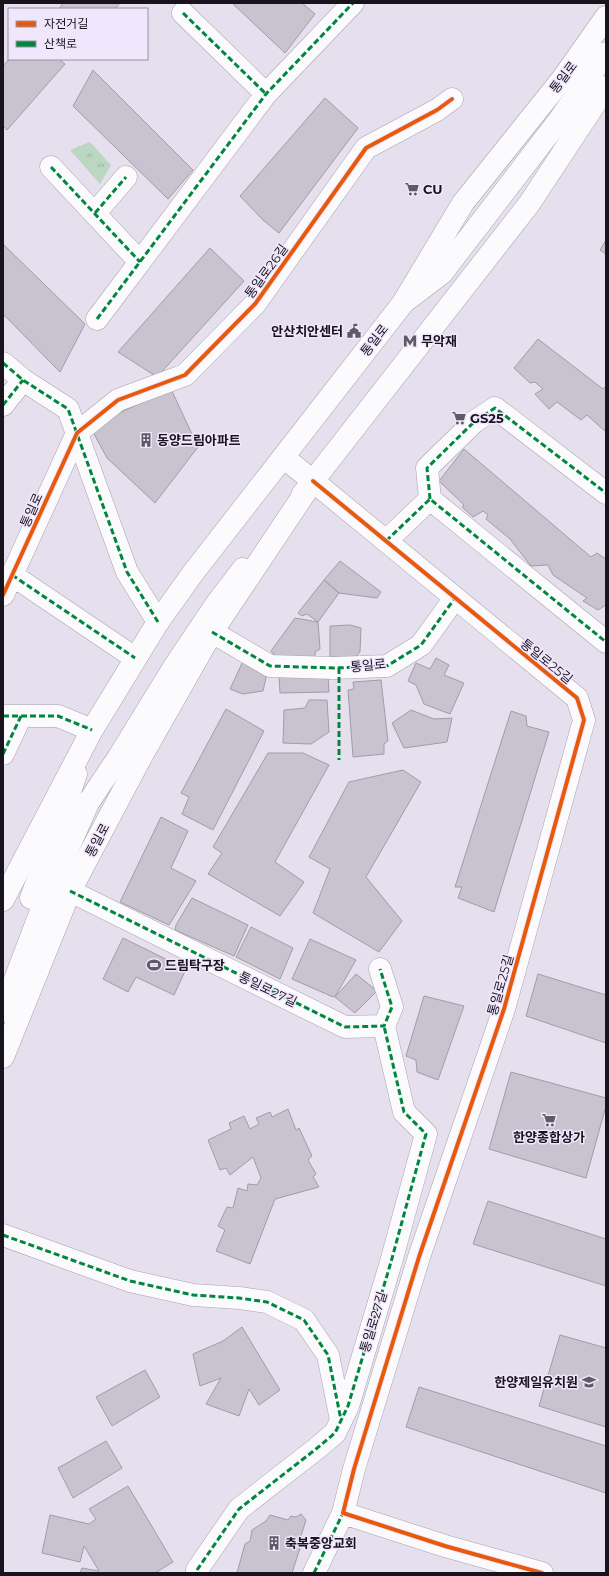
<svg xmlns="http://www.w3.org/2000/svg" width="609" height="1576" font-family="Montserrat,'Noto Sans KR',sans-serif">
<defs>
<pattern id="park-tufts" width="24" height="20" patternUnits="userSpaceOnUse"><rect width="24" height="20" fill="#bbd6c1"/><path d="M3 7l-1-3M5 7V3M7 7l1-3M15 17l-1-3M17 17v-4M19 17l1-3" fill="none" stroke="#a0b7a5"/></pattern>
</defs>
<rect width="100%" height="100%" fill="#e6dfee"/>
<path fill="url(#park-tufts)" d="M90,142L111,165L100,184L70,150Z"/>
<path fill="#c8c3cf" stroke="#a19ca8" d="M63,3H120L115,9H59Z
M232,3H302L315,14L285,53Z
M9,59H59L65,64L7,130L3,126V66Z
M93,70L193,170L168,199L73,106Z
M325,98L358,128L279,233L263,220L240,196Z
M606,240V254L600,250Z
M3,244L85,324L60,372L3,314Z
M210,248L244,281L157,377L118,352Z
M538,339L603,389L606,386V432L587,415L581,420L557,402L549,409L535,394L543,389L535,382L530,383L514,368Z
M171,389L198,447L155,503L107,458L93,432L115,415Z
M464,449L591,557L597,553L606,559V605L598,610L583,601L587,598L553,575L548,565L531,566L510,539L486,519L488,515L483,511L473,517L462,507L464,505L439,481Z
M340,561L381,592L377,598L339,593L324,580Z
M324,580L339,593L318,622L307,614L302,616L298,613Z
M295,618L318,622L320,649L315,652V658H277L271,651Z
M350,625L361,628L360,652L354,658L330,657V626Z
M436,658L449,665L444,675L464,683L450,714L424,704L416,685L408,681L416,663L430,669Z
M244,659L267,673L263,691L243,694L230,689Z
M328,675L329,692L280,693L279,676Z
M381,680L388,741L384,744V754L353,757L348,690L354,689L353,682Z
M309,700H327L329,732L311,744L283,743L284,710L305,708Z
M226,709L264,731L213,830L182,814L189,797L181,793Z
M411,710L434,719L452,718L447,742L404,748L392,723Z
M511,711L526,716L527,726L549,732L494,912L458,898L462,887H455Z
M268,753H303L329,765L275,862L304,882L280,916L208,874L222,853L213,847Z
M403,770L421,782L366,877L402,921L379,952L313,913L330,869L309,857L349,782Z
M161,817L188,831L171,868L196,881L169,925L120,902Z
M192,898L248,925L234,956L175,930L176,925Z
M251,927L293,948L280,979L236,957Z
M123,938L186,969L174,995L136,977L128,992L103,979Z
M310,939L356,960L336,995L333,997L292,979Z
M356,974L377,991L355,1013L335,997Z
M538,974L606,995V1043L526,1016Z
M424,996L464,1006L438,1080L417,1072L416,1060L406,1056Z
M511,1072L606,1098V1106L586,1178L489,1149Z
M288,1109L296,1130L299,1128L312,1156L308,1160L316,1174L313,1177L319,1187L275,1199L250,1264L216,1251L225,1230L218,1226L227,1207L233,1208L238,1188L247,1191L248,1184L257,1185L261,1178L253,1157L230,1175L226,1168L220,1170L208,1140L231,1129L229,1123L244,1116L250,1129L259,1124L256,1118L270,1112L272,1117Z
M488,1201L606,1239V1286L473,1244Z
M242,1327L280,1390L259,1405L249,1389L239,1416L206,1404L221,1378L200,1386L193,1354L223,1341Z
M560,1335L606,1348V1427L539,1406Z
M145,1370L160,1397L112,1426L96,1397Z
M419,1387L606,1446V1493L406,1427Z
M106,1441L122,1468L73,1498L58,1468Z
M128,1486L173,1562L155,1573H80L82,1568L99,1571L84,1546L80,1562L42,1553L50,1515L89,1524L96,1519L89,1509Z
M301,1514L306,1520L300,1539L301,1545L292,1573H237L245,1544L250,1541L252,1530L266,1521L270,1515L288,1520L291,1516L296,1517Z"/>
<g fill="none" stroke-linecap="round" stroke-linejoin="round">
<defs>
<path id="minor" d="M183,13L266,94
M51,167L140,262
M95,213L126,177
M404,302L442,273L557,123L606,53
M97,319L266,94L353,3
M3,363L23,380L68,409L127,572L158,622
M3,405L23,380
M302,495L313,481L577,698L584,720L504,1009L419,1257L354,1469L343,1513L445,1546L542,1573
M430,499L427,468L474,422L495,408L606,493
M386,541L430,499L606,642
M12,575L135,658
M3,595L77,433L118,400L185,375L255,304L366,148L437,110L452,99
M212,632L270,666L334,668L387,666L421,645L455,598
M3,716H58L92,730
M3,754L21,716
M70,891L345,1027L384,1026L392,1007L380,969
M31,898L58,827L76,774
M3,1011L44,903L88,803L118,758L174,667L217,603L243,569
M3,1235L130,1281L193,1295L239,1298L267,1302L304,1320L328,1355L341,1420
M197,1570L239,1509L316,1449L335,1433L348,1406L391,1262L426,1134L404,1112L384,1026
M314,1573L343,1513"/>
<path id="major" d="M283,457L313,481
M3,900L92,730L158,622L193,573L403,303L463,203L563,78L606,17
M3,1057L70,891L141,757L212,632L313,481L529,204L606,87"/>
</defs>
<use href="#minor" stroke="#a8a2ae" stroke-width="23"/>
<use href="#major" stroke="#a8a2ae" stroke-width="23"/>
<use href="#minor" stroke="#fbfafc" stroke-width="22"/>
<use href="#major" stroke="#fbfafc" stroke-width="22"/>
<path stroke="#00873e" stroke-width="3" stroke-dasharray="6 3" stroke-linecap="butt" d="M183,13L266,94
M51,167L140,262
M95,213L126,177
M97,319L266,94L353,3
M3,363L23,380L68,409L127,572L158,622
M3,405L23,380
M430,499L427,468L474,422L495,408L606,493
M386,541L430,499L606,642
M12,575L135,658
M212,632L270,666L334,668L387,666L421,645L455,598
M339,668V760
M3,716H58L92,730
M3,754L21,716
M70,891L345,1027L384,1026L392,1007L380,969
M3,1235L130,1281L193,1295L239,1298L267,1302L304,1320L328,1355L341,1420
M197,1570L239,1509L316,1449L335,1433L348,1406L391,1262L426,1134L404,1112L384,1026
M314,1573L343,1513"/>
<defs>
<path id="cycleway" d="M313,481L577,698L584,720L504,1009L419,1257L354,1469L343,1513L445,1546L542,1573
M3,595L77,433L118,400L185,375L255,304L366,148L437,110L452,99"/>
</defs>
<use href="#cycleway" stroke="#f1e7fd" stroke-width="6"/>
<use href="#cycleway" stroke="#e8590c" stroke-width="4"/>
</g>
<defs>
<symbol id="supermarket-bare" viewBox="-9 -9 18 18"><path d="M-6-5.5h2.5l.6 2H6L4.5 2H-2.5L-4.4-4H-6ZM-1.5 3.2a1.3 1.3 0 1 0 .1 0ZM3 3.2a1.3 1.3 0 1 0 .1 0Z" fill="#605a66" stroke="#f1e7fd" stroke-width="2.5" paint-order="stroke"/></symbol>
<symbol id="civic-bare" viewBox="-9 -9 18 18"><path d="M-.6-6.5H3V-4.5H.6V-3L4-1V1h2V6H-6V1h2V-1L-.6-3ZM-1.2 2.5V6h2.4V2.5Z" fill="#605a66" stroke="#f1e7fd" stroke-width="2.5" paint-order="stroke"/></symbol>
<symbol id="metro-bare" viewBox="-9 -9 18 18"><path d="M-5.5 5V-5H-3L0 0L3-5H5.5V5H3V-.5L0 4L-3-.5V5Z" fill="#605a66" stroke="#f1e7fd" stroke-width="2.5" paint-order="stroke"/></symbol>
<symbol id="building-bare" viewBox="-9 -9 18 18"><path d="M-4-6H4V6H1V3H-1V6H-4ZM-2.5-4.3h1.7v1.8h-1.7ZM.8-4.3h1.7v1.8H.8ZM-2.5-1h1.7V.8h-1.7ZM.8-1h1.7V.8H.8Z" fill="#605a66" stroke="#f1e7fd" stroke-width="2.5" paint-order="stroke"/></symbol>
<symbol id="stadium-bare" viewBox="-9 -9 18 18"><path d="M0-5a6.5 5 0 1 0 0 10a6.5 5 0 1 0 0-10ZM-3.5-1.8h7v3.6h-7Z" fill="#605a66" stroke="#f1e7fd" stroke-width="2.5" paint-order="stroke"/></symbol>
<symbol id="school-bare" viewBox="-9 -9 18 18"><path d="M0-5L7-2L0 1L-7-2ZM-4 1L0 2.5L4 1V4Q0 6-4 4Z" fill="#605a66" stroke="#f1e7fd" stroke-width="2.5" paint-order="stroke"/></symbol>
</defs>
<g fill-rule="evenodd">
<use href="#supermarket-bare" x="402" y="179" width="20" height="20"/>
<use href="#civic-bare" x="344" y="321" width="20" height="20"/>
<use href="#metro-bare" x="400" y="331" width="20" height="20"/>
<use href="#supermarket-bare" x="449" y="408" width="20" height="20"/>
<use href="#building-bare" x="136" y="430" width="20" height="20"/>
<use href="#stadium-bare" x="144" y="955" width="20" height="20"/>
<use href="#supermarket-bare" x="539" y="1110" width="20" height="20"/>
<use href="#school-bare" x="579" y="1372" width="20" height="20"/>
<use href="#building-bare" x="264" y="1533" width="20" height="20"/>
</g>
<g text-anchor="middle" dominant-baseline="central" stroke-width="3" stroke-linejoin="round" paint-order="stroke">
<g font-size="13" fill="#18131d" stroke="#f1e7fd">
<text transform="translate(563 77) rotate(-53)">통일로</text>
<text transform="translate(266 271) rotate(-54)">통일로26길</text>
<text transform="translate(374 340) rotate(-52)">통일로</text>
<text transform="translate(31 510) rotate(-66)">통일로</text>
<text transform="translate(547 661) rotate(39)">통일로25길</text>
<text transform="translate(368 665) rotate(-6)">통일로</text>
<text transform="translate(97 840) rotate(-62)">통일로</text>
<text transform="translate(500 985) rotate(-74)">통일로25길</text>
<text transform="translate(268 989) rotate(26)">통일로27길</text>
<text transform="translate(373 1322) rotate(-73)">통일로27길</text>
</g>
<g font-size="13" font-weight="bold" fill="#18131d" stroke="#f1e7fd" text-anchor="start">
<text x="423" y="189">CU</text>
<text x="343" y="331" text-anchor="end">안산치안센터</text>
<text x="421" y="341">무악재</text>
<text x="470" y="418">GS25</text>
<text x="157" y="440">동양드림아파트</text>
<text x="165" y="965">드림탁구장</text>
<text x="549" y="1137" text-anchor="middle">한양종합상가</text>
<text x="578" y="1382" text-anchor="end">한양제일유치원</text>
<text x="285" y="1543">축복중앙교회</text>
</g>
</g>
<rect width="609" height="1576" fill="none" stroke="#18131d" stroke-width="8"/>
<rect x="8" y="8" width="140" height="52" fill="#f1e7fd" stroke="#9a92a3"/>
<rect x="16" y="21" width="20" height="6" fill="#e8590c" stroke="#9a92a3"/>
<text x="44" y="28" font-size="12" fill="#18131d">자전거길</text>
<rect x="16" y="41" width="20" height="6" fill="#00873e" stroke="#9a92a3"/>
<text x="44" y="48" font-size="12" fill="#18131d">산책로</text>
</svg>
